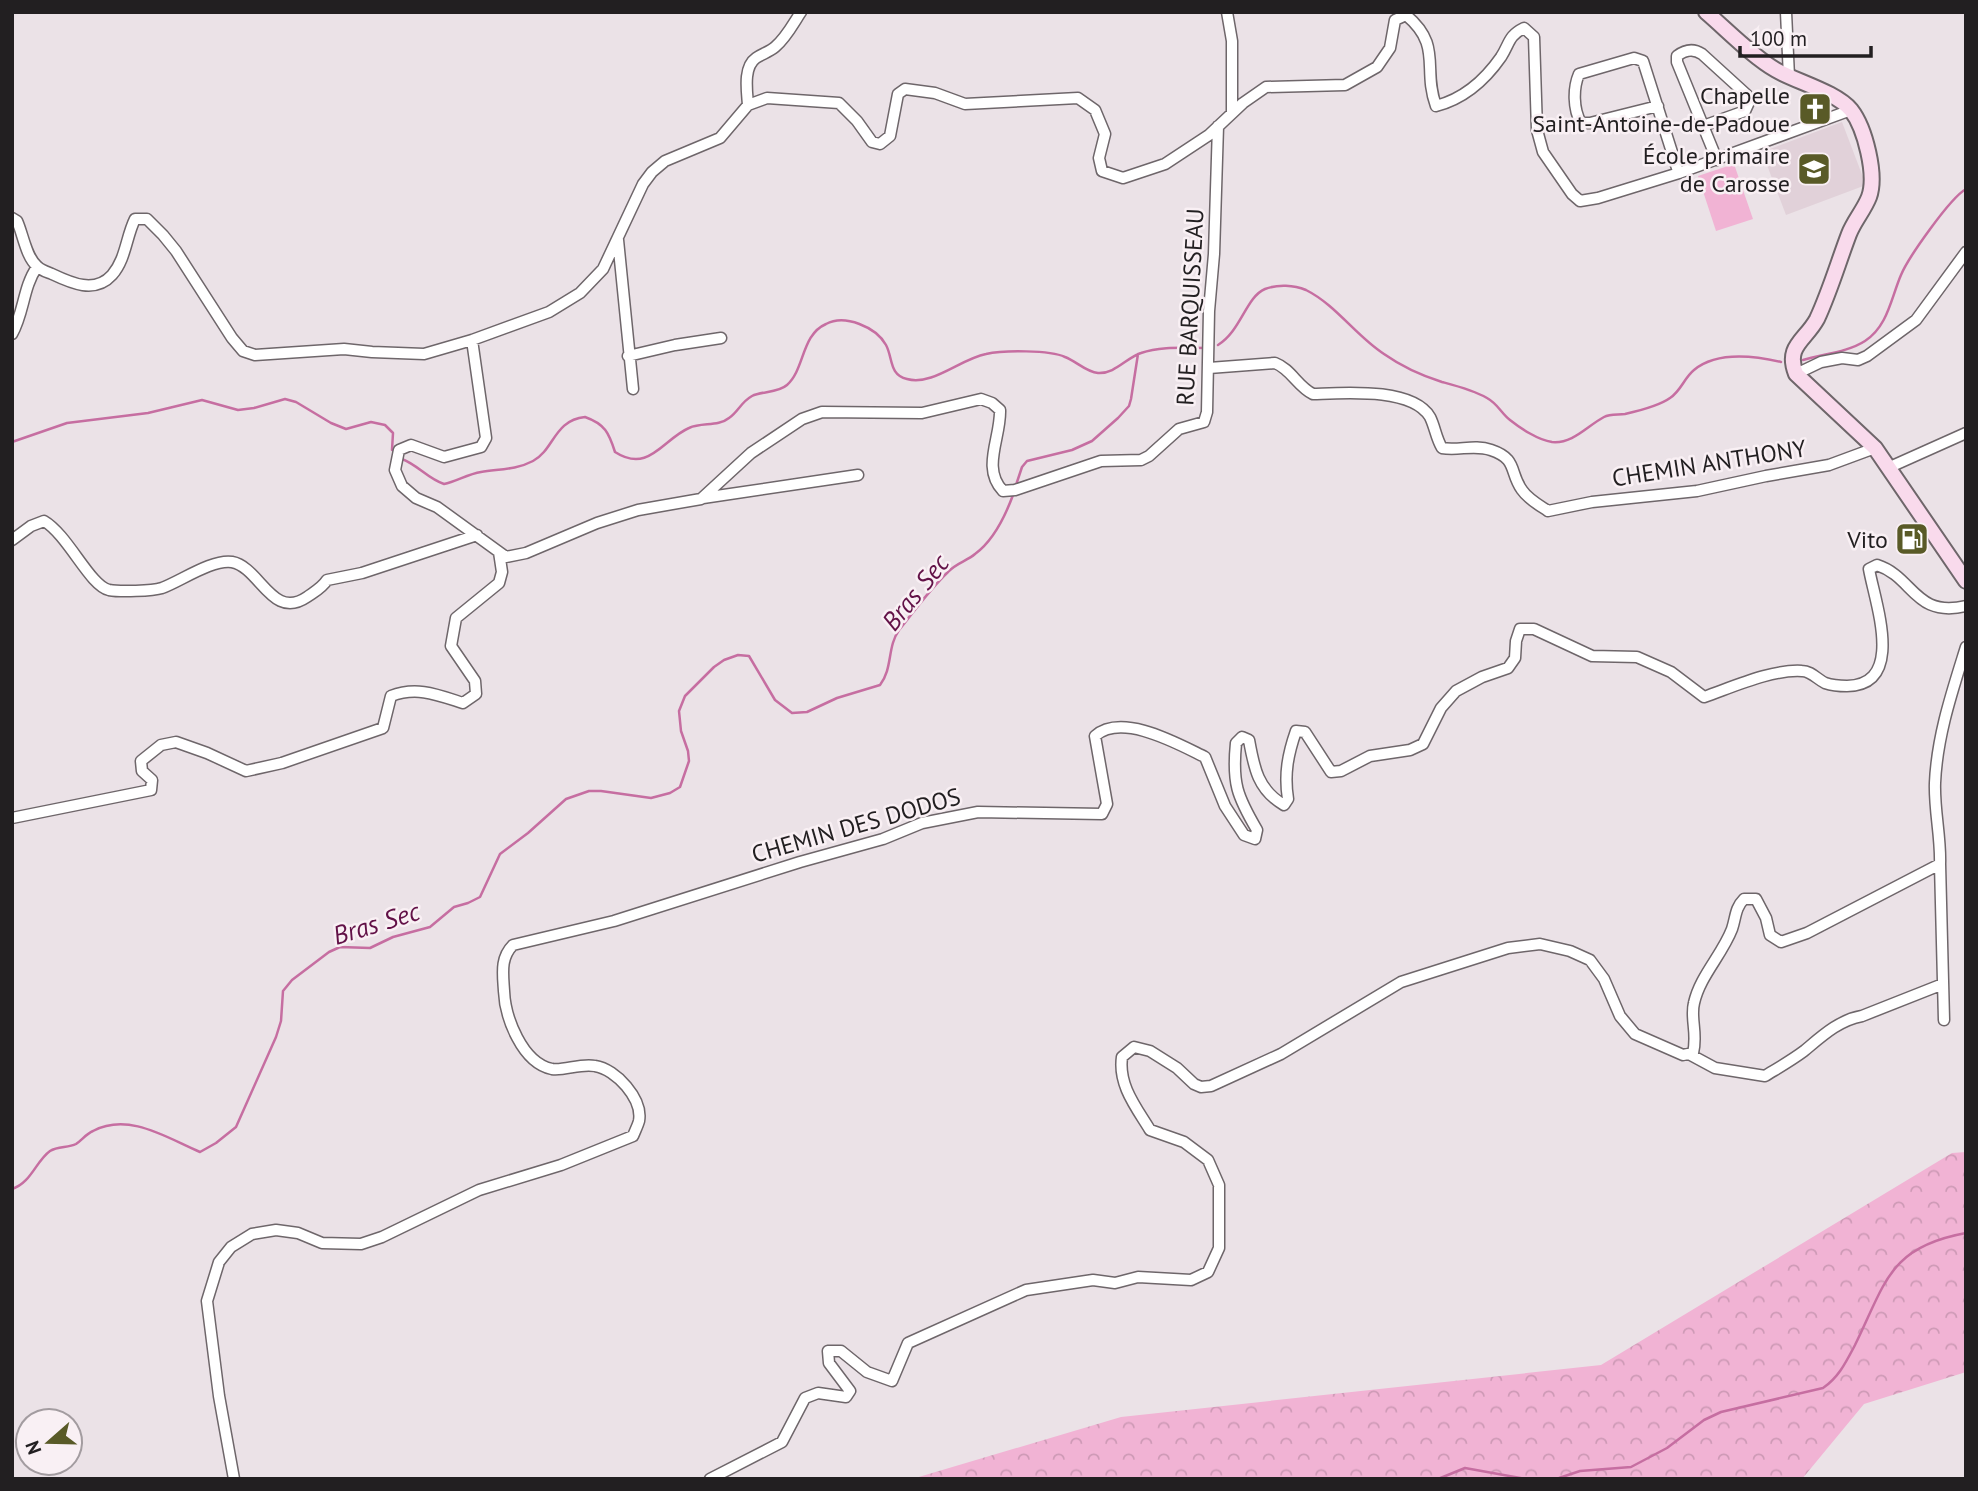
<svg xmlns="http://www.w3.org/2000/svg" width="1978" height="1491" font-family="'PT Sans',sans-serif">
<defs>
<pattern id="forest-crowns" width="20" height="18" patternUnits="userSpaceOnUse" patternTransform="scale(1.75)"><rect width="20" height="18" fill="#f1b3d4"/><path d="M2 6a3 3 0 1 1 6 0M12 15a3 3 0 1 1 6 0" fill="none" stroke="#ce9ab6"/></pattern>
</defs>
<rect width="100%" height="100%" fill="#ebe2e7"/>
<path fill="#e1d1d9" d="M1842,122L1866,185L1786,215L1762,152Z"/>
<path fill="#f1b3d4" d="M1734,164L1753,219L1716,231L1698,176Z"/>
<path fill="url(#forest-crowns)" d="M1966,1152V1372L1864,1404L1802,1479H912L1121,1417L1601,1365L1952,1153Z"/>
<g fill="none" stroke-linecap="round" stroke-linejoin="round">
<path stroke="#c66ea1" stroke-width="2.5" d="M1218,345C1241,331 1246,297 1265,289C1278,284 1294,285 1306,290C1336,305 1356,336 1384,354C1401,366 1423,376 1442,382C1457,386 1473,390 1487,398C1498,404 1501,413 1510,420C1520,428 1538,440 1552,442C1573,444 1587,426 1604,417C1610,414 1618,415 1625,414C1638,411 1659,406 1670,398C1681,391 1684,378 1694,370C1717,351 1755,356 1781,362
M1803,360C1823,354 1848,352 1865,341C1888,326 1891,298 1901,275C1908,258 1950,198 1966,189
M12,442L67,423L148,413L202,400L238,410L254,408L285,399L296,402L331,423L346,429L371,422L385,425L393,433L392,450
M402,459C418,465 428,479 444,484C457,481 468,474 481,472C499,469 516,470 533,461C554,450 554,420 585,417C605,424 609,433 615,452C649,474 663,439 689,428C702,422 718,427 729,418C738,412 741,402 752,396C762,391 778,393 787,385C805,369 801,335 826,324C845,314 876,327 886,345C893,358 889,375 907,379C933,386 960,359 986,354C1003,350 1050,350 1065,357C1076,361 1086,372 1098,373C1115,374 1126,358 1141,353C1160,346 1184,348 1204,348
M1016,485L1022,467L1027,461L1072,450L1092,441L1118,418L1129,406L1131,399L1138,354
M12,1189C31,1183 36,1161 50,1151C58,1146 68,1148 76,1144C82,1140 86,1134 93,1131C129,1112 167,1138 200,1152L216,1143L236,1127L276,1037L281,1021L283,991L292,980L329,952L340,947L370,948L393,937L430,927L454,907L468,903L480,897L500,854L528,833L566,799L589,791H601L651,798L670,793L680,787L689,761L688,751L681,731L679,711L685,696L714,667L724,660L738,655L749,656L775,700L792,713L807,712L837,698L880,685C893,668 887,647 899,630C915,610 930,589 948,572C956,563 967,561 975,554C993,541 1006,514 1013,495
M1438,1479L1465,1468L1526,1479
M1533,1479L1559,1478L1580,1471L1631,1467L1667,1448L1704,1420L1721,1412L1823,1388C1839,1377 1846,1362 1855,1345C1886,1282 1889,1247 1966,1233"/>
<defs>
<path id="street" d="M1227,12L1232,41V113
M1786,12L1789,77
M748,105C747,91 743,67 756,58C762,54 769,52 775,47C786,38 793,24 801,12
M1658,106L1590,123H1581C1573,109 1573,88 1579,74L1634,58L1643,61L1677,168L1679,173
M1703,126L1745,111L1750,100L1747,95L1702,54C1693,48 1685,50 1677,56V62L1717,160
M12,218L17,221C23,234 26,257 37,266C40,270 47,272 52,274C71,283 95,294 112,275C126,259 126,237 135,219H147L163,235L176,251L232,338L243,351L255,355L344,349L372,352L424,354L472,340L549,312L580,293L603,269L643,184L652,172L665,161L720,138L748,105L767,98L839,103L857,121L872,142L880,144L890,136L898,94L905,89L935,93L965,104L1078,98L1095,110L1105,134L1099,158L1102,171L1123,178L1165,164L1209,135L1243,103L1266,87L1345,85L1377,67L1390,48L1395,20L1406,15C1443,46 1422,68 1436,106C1463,99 1485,80 1501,57C1510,43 1508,36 1524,28L1534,37L1537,130L1543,152L1572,194L1580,201L1598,198L1679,173L1851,110
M618,240L633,389
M12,334C24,313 23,287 37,267
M472,340L486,438L481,447L444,457L411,445L399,450L395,470L402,486L416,498L437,507L506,557L526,553L597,523L638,510L701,499L751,453L802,419L822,412L922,413L981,399L992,403L1000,410C1001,438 981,468 1003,491L1015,490L1101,461L1141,460L1149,456L1179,429L1204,422L1207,412L1209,311L1214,254L1218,126
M628,356L675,345L721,338
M1209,368L1275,363C1291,369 1298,387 1313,394C1343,393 1412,387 1430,417C1435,427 1436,438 1442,448C1459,451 1474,444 1491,450C1518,459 1509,472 1522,490C1528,499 1539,505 1548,511L1592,502L1697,491L1766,476L1829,465L1875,448
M1796,374L1821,362L1842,358L1858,360L1867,356L1916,320L1966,252
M1890,467L1966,433
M703,498L858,475
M12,540L31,526L44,521C68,535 90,586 109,590C120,592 152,591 162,588C181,581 212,559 232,562C260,567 272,621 307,597C314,592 322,588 327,580L362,573L477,535
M12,818L151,790L152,780L142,771L141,761L161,745L176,742L207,753L246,771L282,763L383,728L391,696C417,686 438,695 463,703L476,694L475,681L451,646L456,618L499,583L502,572L499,552
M1940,864L1944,1020
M1689,1054L1715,1068L1765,1076C1778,1068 1792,1060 1804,1051C1822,1036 1839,1020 1862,1016L1943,984
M234,1479L219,1396L207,1301L219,1262L231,1247L252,1234L276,1230L298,1233L322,1243L361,1244L382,1237L479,1190L561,1165L633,1136C635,1131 638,1125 639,1121C643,1099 616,1069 595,1066C581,1063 564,1071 552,1069C522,1063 505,1017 504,991C503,974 500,958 513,945L614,921L800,862L883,839L922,823L978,812L1102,814L1107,804L1095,736C1122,712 1178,744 1205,757L1225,806L1244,835L1255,839L1257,830C1237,796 1232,783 1236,743L1242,737L1249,740C1254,768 1258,790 1284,805L1288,799C1284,774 1288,754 1296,731L1305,732L1331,772L1341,771L1370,756L1410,750L1423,744L1441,708L1456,691L1482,677L1508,668L1515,658L1516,641L1520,629H1534L1592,656L1637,657L1671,672L1704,697C1733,687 1772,669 1802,671C1811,671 1817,679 1825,683C1831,685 1841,686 1847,686C1906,685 1875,603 1869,569L1877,565C1914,577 1914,618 1966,606
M710,1479L782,1442L805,1398L818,1393L846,1397L850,1391L829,1363L828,1351H841L867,1372L892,1381L908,1343L1026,1290L1093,1280L1115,1283L1138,1277L1191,1280L1208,1272L1219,1248V1185L1208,1160L1184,1142L1150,1130C1136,1107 1118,1085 1122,1057L1134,1047L1150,1051L1177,1068L1194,1084L1201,1087L1211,1086L1281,1054L1401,982L1508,948L1540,944L1570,951L1590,960L1604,979L1620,1016L1635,1034L1683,1055L1693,1053C1698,1034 1690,1018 1694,1003C1700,976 1722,955 1732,929C1736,917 1735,908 1744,899H1756L1766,918L1770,935L1781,942L1807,933L1940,864C1941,837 1934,810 1935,783C1937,736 1952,692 1966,647"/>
<path id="secondary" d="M1706,12C1727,30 1753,57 1776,70C1797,82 1836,92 1851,110C1865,128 1877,175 1869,197C1864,210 1854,221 1849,234C1838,263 1830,291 1817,319C1805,341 1785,346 1796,374L1875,448L1966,581"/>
</defs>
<use href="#street" stroke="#6e666a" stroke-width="13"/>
<use href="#secondary" stroke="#6e666a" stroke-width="18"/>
<use href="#street" stroke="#fff" stroke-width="10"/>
<use href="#secondary" stroke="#f9daec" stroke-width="14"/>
</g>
<defs>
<symbol id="church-square" viewBox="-11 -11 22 22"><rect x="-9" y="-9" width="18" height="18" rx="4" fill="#595a27" stroke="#f9f0f4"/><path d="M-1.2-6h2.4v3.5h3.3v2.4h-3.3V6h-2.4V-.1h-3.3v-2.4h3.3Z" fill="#fff"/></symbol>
<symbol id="school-square" viewBox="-11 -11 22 22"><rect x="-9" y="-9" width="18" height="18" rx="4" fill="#595a27" stroke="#f9f0f4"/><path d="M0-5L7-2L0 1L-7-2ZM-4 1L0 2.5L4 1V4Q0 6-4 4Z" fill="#fff"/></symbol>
<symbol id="fuel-square" viewBox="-11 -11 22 22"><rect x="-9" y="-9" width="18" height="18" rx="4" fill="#595a27" stroke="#f9f0f4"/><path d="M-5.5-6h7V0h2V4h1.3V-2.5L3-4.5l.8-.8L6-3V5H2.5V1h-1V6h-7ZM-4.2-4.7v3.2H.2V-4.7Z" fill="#fff"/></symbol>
</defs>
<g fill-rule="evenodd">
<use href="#church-square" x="1796" y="90" width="38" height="38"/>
<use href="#school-square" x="1795" y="150" width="38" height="38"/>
<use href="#fuel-square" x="1893" y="520" width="38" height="38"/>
</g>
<g text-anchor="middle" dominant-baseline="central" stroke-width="5" stroke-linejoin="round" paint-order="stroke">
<g font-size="24" fill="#221f21" stroke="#f9f0f4" text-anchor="end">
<text x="1790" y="95">Chapelle<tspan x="1790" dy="28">Saint-Antoine-de-Padoue</tspan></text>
<text x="1790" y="155">École primaire<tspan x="1790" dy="28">de Carosse</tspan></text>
<text x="1888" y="539">Vito</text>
</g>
<g font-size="24" fill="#221f21" stroke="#f9f0f4">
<text transform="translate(1190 307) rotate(-87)">RUE BARQUISSEAU</text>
<text transform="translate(1709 463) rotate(-9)">CHEMIN ANTHONY</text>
<text transform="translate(856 825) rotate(-16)">CHEMIN DES DODOS</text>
</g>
<g font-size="26" font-style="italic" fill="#621147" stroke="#f9f0f4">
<text transform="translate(915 592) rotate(-51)">Bras Sec</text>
<text transform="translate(376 923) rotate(-17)">Bras Sec</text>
</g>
</g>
<rect width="1978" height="1491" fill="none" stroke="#221f21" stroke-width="28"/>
<g transform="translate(49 1442) rotate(250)"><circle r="33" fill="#f9f0f4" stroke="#a39ca0" stroke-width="2"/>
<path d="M0-5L12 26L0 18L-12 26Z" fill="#595a27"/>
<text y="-10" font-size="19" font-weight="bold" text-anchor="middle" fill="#221f21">N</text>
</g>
<path d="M1740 46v10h131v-10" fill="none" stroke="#221f21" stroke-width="3.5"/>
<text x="1750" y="46" font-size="21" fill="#221f21" stroke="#f9f0f4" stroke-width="5" paint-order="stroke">100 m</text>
</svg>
